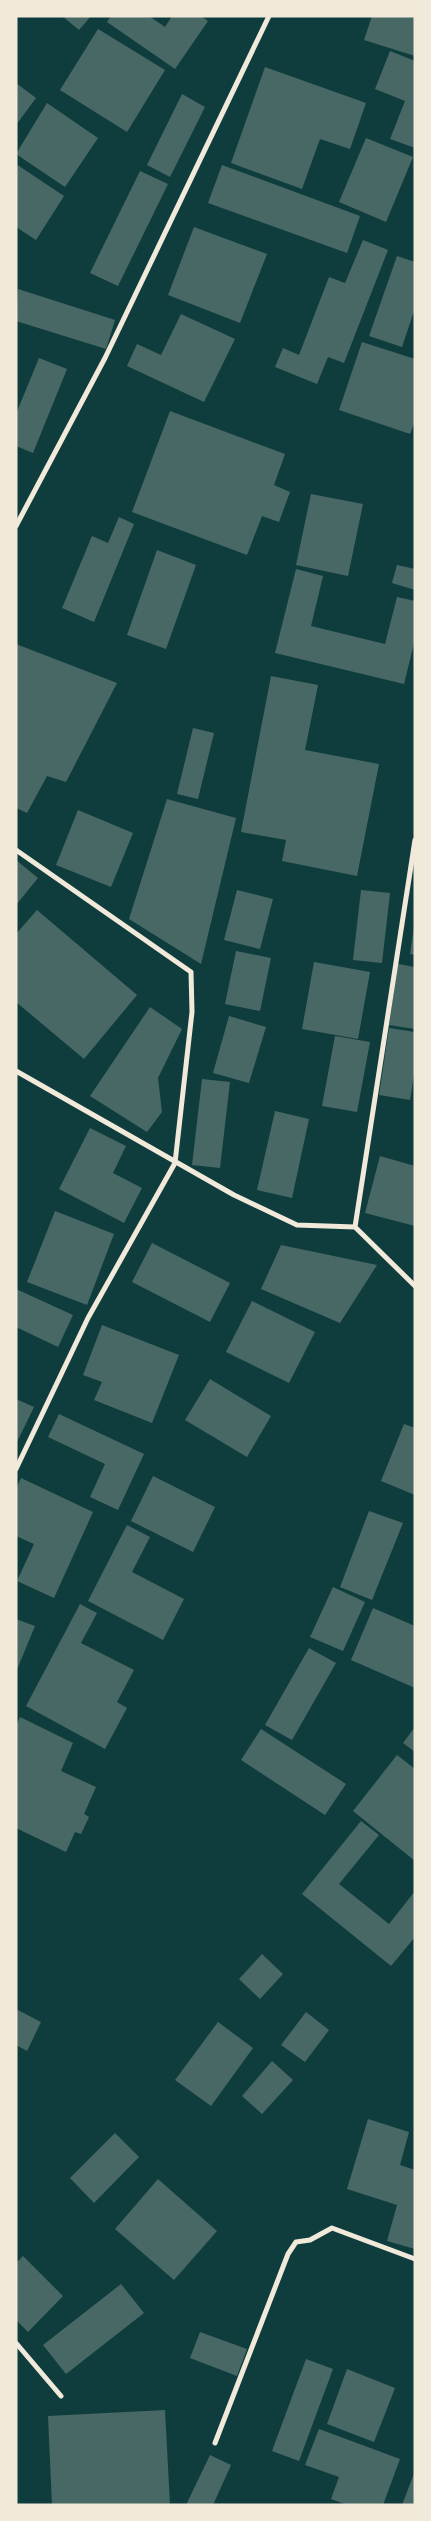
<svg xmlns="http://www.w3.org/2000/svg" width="431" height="2521" font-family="'PT Sans Narrow',sans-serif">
<rect width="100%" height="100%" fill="#0f3d3e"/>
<path fill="#486865" d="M62,16H91L79,30Z
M111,16H149L165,27L172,16H201L208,21L175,69L107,22Z
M372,16H415V56L364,40Z
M98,29L165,70L127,132L60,90Z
M390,51L415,61V148L390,139L405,101L375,89Z
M265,67L366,103L350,149L320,139L302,189L231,163Z
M16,83L36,98L16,125Z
M182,94L205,107L170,177L147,165Z
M47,103L98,138L65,187L16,154Z
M366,138L413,157L386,222L339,202Z
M16,164L64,196L36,240L16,227Z
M222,165L360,216L347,253L208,203Z
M140,171L168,184L118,286L90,273Z
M194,227L267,254L240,323L168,295Z
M363,240L388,250L344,363L328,357L317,384L275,367L283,348L299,355L329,277L345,283Z
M397,256L415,262V308L402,347L369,336Z
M18,289L115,320L106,349L16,321Z
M181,314L235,339L204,402L127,366L137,344L161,355Z
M362,342L415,359V421L410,434L339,410Z
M39,358L67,369L33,453L16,446V414Z
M170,411L285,454L274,485L290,492L279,522L262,516L247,555L132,512Z
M311,494L363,504L348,576L296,565Z
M119,517L134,524L94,622L62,608L92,536L108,543Z
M157,550L196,565L166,649L127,635Z
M397,565L415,569V590L392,583Z
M296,569L323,576L311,626L385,644L397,597L415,601V639L404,684L275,653Z
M16,644L117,683L66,782L47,776L27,813L16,808Z
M271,676L318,685L305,750L379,764L357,876L282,861L286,840L241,832Z
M193,728L214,733L198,799L177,794Z
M167,799L236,818L201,964L129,919Z
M78,810L133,833L111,887L56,865Z
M16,860L38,878L16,905Z
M237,890L273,899L260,949L224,940Z
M361,890L390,893L382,963L353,960Z
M37,910L137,995L84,1059L16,1002V934Z
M414,927H415V955L410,954Z
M236,951L271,958L260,1011L225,1004Z
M314,962L370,972L358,1039L302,1029Z
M398,964L415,967V1029L389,1025Z
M150,1007L182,1029L158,1078L162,1112L147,1132L90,1096Z
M229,1016L266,1027L249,1083L213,1073Z
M389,1028L415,1032V1069L410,1100L379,1095Z
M335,1036L370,1042L357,1112L322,1106Z
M202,1079L230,1082L220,1168L192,1165Z
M275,1111L309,1119L292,1198L257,1190Z
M90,1128L126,1146L113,1173L142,1188L124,1223L59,1189Z
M380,1156L415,1166V1226L365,1213Z
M55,1211L114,1234L87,1305L27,1282Z
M152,1243L230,1283L210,1322L132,1282Z
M281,1245L377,1265L340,1323L261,1289Z
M16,1289L73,1315L58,1347L18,1328L16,1331Z
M252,1301L315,1332L289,1383L226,1352Z
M102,1325L179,1355L152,1423L94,1400L102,1382L83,1375Z
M210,1379L271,1416L247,1457L185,1420Z
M16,1399L34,1407L16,1444Z
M59,1414L144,1454L118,1510L90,1497L105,1464L48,1437Z
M404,1424L415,1428V1495L381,1481Z
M153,1476L215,1507L193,1552L131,1521Z
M21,1478L93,1512L54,1598L17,1581L34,1544L16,1536V1489Z
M369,1511L403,1523L372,1600L340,1587Z
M127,1525L150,1537L132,1572L184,1599L163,1640L88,1601Z
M333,1587L365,1602L343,1651L310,1637Z
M80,1604L97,1613L81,1643L134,1670L117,1702L127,1708L105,1749L26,1706Z
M373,1608L415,1626V1688L351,1660Z
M16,1619L35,1626L16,1672Z
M309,1648L336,1663L292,1740L265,1725Z
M20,1717L73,1743L61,1771L96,1787L84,1814L89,1817L81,1834L75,1832L66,1852L16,1828V1726Z
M415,1727V1752L403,1743Z
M261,1729L346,1784L325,1815L241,1760Z
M397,1755L415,1769V1861L353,1811Z
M361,1821L379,1835L339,1884L389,1924L415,1891V1937L391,1966L302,1894Z
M262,1954L283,1974L260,1999L239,1979Z
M16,2009L41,2022L27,2051L16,2045Z
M306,2012L329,2030L305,2062L281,2045Z
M218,2022L253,2048L211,2106L175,2080Z
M272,2061L293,2080L262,2114L242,2096Z
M368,2119L409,2132L400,2165L415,2170V2249L387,2241L397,2205L347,2189Z
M115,2133L139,2157L94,2203L70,2178Z
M158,2179L217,2231L174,2280L115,2229Z
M23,2256L63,2296L28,2332L16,2320V2263Z
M121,2284L144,2313L66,2374L43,2345Z
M200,2332L247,2349L237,2376L190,2358Z
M306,2359L333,2369L299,2461L272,2451Z
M347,2369L395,2388L374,2442L327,2424Z
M165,2410L170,2505H52L48,2416Z
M319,2429L400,2459L383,2505H347L331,2499L339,2477L305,2465Z
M210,2455L231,2465L213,2505H186Z
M415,2471V2505H402Z"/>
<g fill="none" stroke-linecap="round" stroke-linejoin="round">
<path stroke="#f1e9da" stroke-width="5" d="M16,526L105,358L269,16
M16,850L191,972L192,1012L175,1163L88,1318L16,1469
M16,1071L234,1195L297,1225L355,1227L415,1286
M355,1227L415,840
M16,2343L61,2396
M215,2443L288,2254L296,2242L310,2240L332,2228L415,2259"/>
</g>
<rect width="431" height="2521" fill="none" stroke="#f1e9da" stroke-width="35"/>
</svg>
